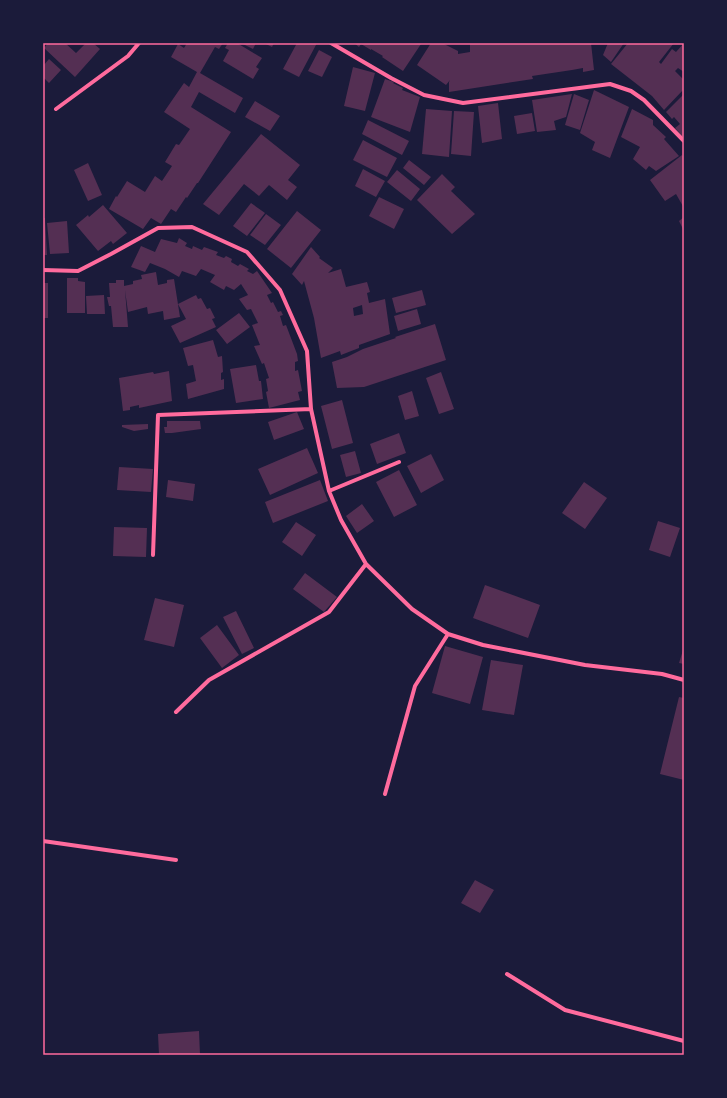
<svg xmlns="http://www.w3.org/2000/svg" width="727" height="1098" font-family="Barlow,sans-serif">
<rect width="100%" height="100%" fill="#1b1b3a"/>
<path fill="#542f53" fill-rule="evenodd" d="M48,43H65L76,53L86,43H93L100,49L75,77L44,48Z
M187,43H223L219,49L215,47L200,73L243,98L235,113L199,92L191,107L231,132L198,183H197L187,198L186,197L176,212L171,209L161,224L151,218L143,229L109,209L116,196L117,197L127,181L145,192L155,176L162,181L172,166L165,162L176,144L179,145L190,129L164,112L184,83L189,87L197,72L171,57L178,44L184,48Z
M228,43H237L262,58L256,67L259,69L253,79L223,61L229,50L225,48Z
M241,43H256L253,49Z
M264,43H274L272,47Z
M297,43H317L299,77L283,69Z
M354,43H419L421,44L403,71L382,57L383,56L371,49V50L361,44L359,47Z
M431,43H442L458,51V54L470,52V43H591L594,70L583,72V68L572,70L532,76L533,79L449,92V82L450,80L446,85L417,65Z
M608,43H624L611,62L603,55Z
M628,43H674L659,62L661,64L672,49L676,52L684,43V72L678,68L675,71L684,80V89L664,110L652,96L611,64Z
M319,50L332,57L322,77L308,71Z
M49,59L61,70L49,83L43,77V66Z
M353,67L375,73L365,111L344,106Z
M385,79L394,82L393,83L403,88L402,90L420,97L410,132L371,117Z
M594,90L629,107L610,158L592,150L595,142L580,133Z
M572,94L566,117L554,121L556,130L537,132L532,100Z
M574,94L589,100L580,130L565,125Z
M684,94V138L675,128L680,124L674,117L672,119L666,112Z
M255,101L280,116L270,131L245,117Z
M498,103L502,139L482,143L478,106Z
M426,109L452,111L449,157L422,154Z
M632,109L653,120V125L666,137L664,139L679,156L656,171L649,166L646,170L633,159L640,147L621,137Z
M454,111L474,112L471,156L451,154Z
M532,113L535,131L517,134L514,116Z
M368,120L409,141L402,155L362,134Z
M261,134L300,165L288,180L297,187L287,200L269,185L259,196L244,184L219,215L203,204Z
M363,140L397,158L387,177L353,160Z
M682,155L684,158V208L676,194L665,201L650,180Z
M409,160L431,177L424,185L403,168Z
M88,163L102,195L88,201L74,170Z
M363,169L385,181L376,197L355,186Z
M397,170L420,189L411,201L387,182Z
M442,174L455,187L451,191L475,214L452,234L417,200Z
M379,197L404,209L394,229L369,216Z
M251,203L265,213L247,236L233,226Z
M103,205L127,233L113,244L111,241L98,251L76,225L88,215L89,217Z
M297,211L321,230L291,268L267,249Z
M266,214L281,225L265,245L250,235Z
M684,217V231L679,221Z
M43,218H45L47,255H43Z
M67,221L69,253L50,254L47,223Z
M179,238L187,243L185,246L192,249L193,246L202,250L204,247L218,252L216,255L224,258L226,256L232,259L231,262L238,266L240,264L249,269L247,271L253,274L257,271L272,293L267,295L271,303L273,302L278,312L281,311L283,315L280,316L283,326L286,325L297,354L298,361L295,362V371L298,370L302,391L298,392L300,400L269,408L266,392L268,391L266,379L269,378L264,363L262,364L254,346L260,345L252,325L258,323L251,309L247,310L239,299L248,295L241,284L234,290L226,286L224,290L210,282L215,275L201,269L196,276L182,271L179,277L165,269L150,263L145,272L131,267L141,246L155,252L161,239L177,243Z
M311,247L320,257L319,258L333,268L328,273L341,269L346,287L367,282L370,292L367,293L369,303L385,299L390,334L359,345V348L341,355L340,351L321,358L314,318L304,281L302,285L292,274ZM362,305L363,314L354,316L353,308Z
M156,272L158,285L167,283V280L174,279L180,317L164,320L163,311L148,314L147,307L128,312L125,290L128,327H113L111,306H109L107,297H110L109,283H116V280H124V286L133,284V281L142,279L141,275Z
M67,278H78V281L85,282V313H67Z
M43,283H48V318H43Z
M422,290L426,305L396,313L392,298Z
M104,295L105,314H87L86,296Z
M196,295L198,299L201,298L207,309L210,308L215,318L212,319L216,327L180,343L171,326L186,319L178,304Z
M417,309L421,324L398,331L394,316Z
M239,313L250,327L227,344L216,330Z
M435,324L446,360L364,387L337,388L332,362L347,357L363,349L396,338L395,337Z
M213,340L218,357L222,356L223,372L221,373V380L224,379V389L188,399L186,384L196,381L193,365L188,366L183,348Z
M256,365L259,381H261L263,399L236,403L230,369Z
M169,371L172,401L139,408V405L130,407V410L123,411L119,378L153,372L154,374Z
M441,372L454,409L439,414L426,378Z
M412,391L419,416L405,420L398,396Z
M342,400L353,443L332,449L321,406Z
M297,412L304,429L274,440L268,422Z
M167,421H200L201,429L172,433H165L164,427H167Z
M148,424V429L134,431L122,427V425Z
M399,433L406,453L377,464L370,444Z
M307,448L318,473L270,495L258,469Z
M355,451L361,473L346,477L340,455Z
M431,454L444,480L421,493L407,466Z
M119,467L153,469L151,492L117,490Z
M399,470L417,505L394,517L376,482Z
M168,480L195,484L193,501L166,497Z
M320,480L328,501L273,523L265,502Z
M584,482L607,498L585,529L562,513Z
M362,504L374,521L357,533L346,516Z
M658,521L680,528L670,557L649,550Z
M296,522L316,535L302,556L282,542Z
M114,527L147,528L146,557L113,556Z
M305,573L337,597L324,612L293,589Z
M485,585L540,605L528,638L473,618Z
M155,598L184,605L174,647L144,640Z
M236,611L254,648L242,654L223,617Z
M217,625L239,655L222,668L200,638Z
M445,646L483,657L470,704L432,693Z
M684,647V664L679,663Z
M491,660L523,665L514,715L482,710Z
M679,697L684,698V780L660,774Z
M475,880L494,890L480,913L461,903Z
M199,1031L200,1055H159L158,1034Z"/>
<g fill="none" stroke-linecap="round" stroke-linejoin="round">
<path stroke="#ff6b9d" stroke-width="4" d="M331,43L391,78L424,95L463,103L610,84L631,91L644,100L684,141
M56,109L128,56L139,43
M43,270L78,271L111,254L158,228L192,227L247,252L280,290L307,351L311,409L329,491L341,520L366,564L412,609L448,634L483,645L585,665L662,674L684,680
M329,491L399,462
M153,555L158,415L311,409
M176,712L209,680L329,612L366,564
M385,794L415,686L448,634
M43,841L176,860
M507,974L565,1010L684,1041"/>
</g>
<rect width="727" height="1098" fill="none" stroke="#1b1b3a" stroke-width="88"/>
<rect x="44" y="44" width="639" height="1010" fill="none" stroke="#ff6b9d" stroke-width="1.5"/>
</svg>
